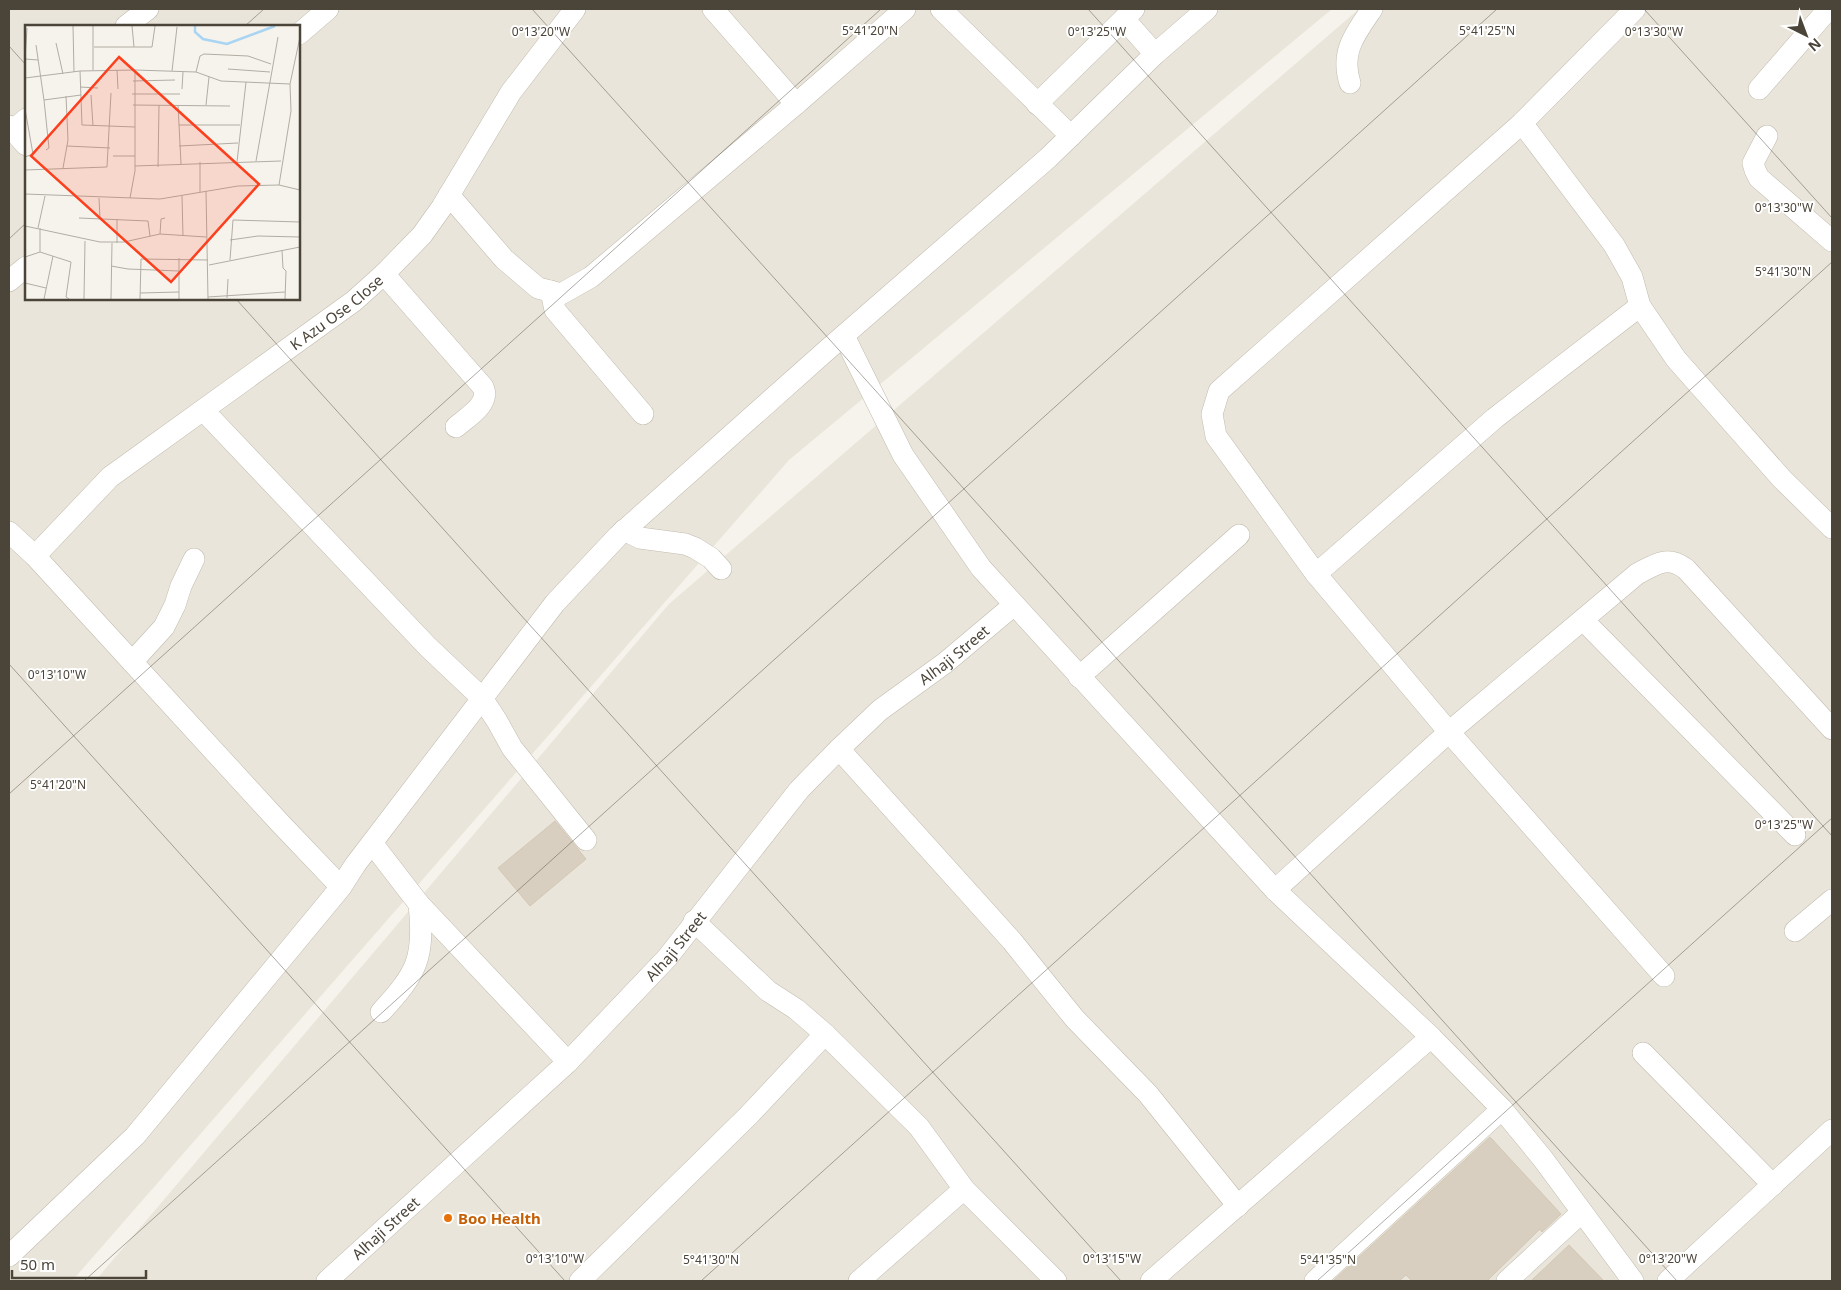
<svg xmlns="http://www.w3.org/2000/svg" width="1841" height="1290" font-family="'Noto Sans',sans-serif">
<rect width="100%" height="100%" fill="#f6f3ec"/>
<path fill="#eae5da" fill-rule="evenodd" d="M9,9H1332L789,460L72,1281H9ZM26,26H299V299H26Z
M1359,9H1832V1281H95L669,604Z"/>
<path fill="#d8cfc1" stroke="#d3c7b4" d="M555,821L586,859L530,906L498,868Z
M1490,1137L1561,1214L1542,1232L1540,1229L1487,1281H1412L1406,1275L1399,1281H1333Z
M1569,1245L1604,1281H1531Z"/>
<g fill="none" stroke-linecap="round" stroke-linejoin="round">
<defs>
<g id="minor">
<path d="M713,9L796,104"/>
<path d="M941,9L1071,136"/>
<path d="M1635,9L1522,123L1219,391L1212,414L1216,436L1316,574L1449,732L1664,976"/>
<path d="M1124,19L1155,54"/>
<path d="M126,26L148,9"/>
<path d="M299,34L328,9"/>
<path d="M1350,83C1340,52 1355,34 1372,9"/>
<path d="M1759,89L1825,13"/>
<path d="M1037,104L1134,9"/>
<path d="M1522,123L1614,245L1632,277L1640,306L1676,359L1782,479L1832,528"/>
<path d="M9,126L26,145"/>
<path d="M13,131L26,119"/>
<path d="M1767,136L1753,163L1755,170L1759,178L1832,241"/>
<path d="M449,195L504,259L538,288L561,294L591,277L796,104L905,9"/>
<path d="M384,274L483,387C491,404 467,417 456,427"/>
<path d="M9,281L26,267"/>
<path d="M551,291L555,310L643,414"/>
<path d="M844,336L903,455L981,568L1275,890L1431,1037L1502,1109L1543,1159L1633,1281"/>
<path d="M204,411L428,647L482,698L497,721L512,748L586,840"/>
<path d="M624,530L640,538L685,544L695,548L711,558L721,569"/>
<path d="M9,532L35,556L279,822L341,887"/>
<path id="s1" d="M35,556L110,477L354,301L384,274L422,235L442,207L511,92L575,9"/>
<path d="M1316,574L1495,418L1640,306"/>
<path d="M1583,620L1795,835"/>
<path d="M132,662L164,627L175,605L181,586L194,559"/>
<path d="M1079,677L1239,535"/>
<path d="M839,749L1012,941L1075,1019L1148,1094L1238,1206"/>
<path d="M372,843L419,904L568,1062"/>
<path d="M1275,890L1449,732L1637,574C1656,564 1667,555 1686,569L1832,729"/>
<path d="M694,921L768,991L796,1009L825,1034L919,1127L964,1189L1056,1281"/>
<path d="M1795,931L1832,900"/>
<path d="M381,1012C417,973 425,958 419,904"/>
<path d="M1643,1053L1773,1185"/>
<path d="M9,1256L135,1136L341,887L355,865L555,603L618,536L827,350L1048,158L1155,54L1207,9"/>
<path id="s2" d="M327,1281L568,1062L667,958L799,790L839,749L880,710L945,663L1014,605"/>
<path d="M580,1281L749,1115L825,1034"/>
<path d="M859,1281L964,1189"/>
<path d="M1151,1281L1431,1037"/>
<path d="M1315,1281L1502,1109"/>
<path d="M1507,1281L1582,1212"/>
<path d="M1668,1281L1832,1130"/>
</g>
</defs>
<use href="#minor" stroke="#c2bbae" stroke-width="22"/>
<use href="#minor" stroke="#fff" stroke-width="21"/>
</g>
<path fill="none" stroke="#4b4439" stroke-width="1" stroke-opacity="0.45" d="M532,9L1677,1281M1088,9L1832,836M1644,9L1832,218M245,26L264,9M9,46L26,65M9,239L26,223M236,299L1121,1281M9,664L565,1281M9,794L881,9M84,1281L1497,9M701,1281L1832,262M1317,1281L1832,818"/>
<circle fill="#e8710a" stroke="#fff" stroke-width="2" cx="448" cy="1218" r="5"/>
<g text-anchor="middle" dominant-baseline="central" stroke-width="4" stroke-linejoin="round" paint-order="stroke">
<g font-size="15" fill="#4b4439" stroke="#fff">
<text stroke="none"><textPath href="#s1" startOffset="389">K Azu Ose Close</textPath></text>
<text stroke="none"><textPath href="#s2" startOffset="889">Alhaji Street</textPath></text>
<text stroke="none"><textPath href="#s2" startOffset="484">Alhaji Street</textPath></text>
<text stroke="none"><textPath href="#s2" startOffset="79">Alhaji Street</textPath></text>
</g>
<g font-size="15" font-weight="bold" fill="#c56008" stroke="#fff" text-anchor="start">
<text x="458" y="1218">Boo Health</text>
</g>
</g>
<g transform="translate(25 25)">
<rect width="275" height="275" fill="#f6f3ec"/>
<path fill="none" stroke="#a9d4f2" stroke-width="2.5" d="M170,1V7L178,14L202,19L250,1"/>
<path fill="none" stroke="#b2ada4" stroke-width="1" d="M48,1L49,47M68,1V45M107,1L109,22M2,3L0,34L13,35M31,18L38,49M11,20L19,75M69,22H127L130,1M203,44L245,47M92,45L93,64M55,46L57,100L110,102M147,46L152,2M171,47L175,31L179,29L223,31L246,39M0,53L55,46L110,45L171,47L196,56L265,59M108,56L150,55M55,62L73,63M157,64L158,47M107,69H155M66,70L68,101M108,80L205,81M153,80L156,139M181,80L184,52M0,84L8,129L0,132M154,100H215M42,121L85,123M154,121L213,118M21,125L24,123L19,75L56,70M88,131H110M231,136L253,12M212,137L221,57M110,141L256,136M133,142L134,80M38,143L43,115L41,71M0,145L82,142L86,68M254,160L266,86L265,59L275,12M181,166L183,274M175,167V137M0,169L135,174L213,161L254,160L275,165M157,171L158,211M74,173L75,194M105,173L110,146V45M54,193L123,196L125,211M0,201L75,217H99L135,209L181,212M13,203L20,171M135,209L136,194L140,193M205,215L233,211L275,212M92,218V194M257,225L258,243L261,246L260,274M15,227V203M0,232L15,227L46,237L41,272L44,274M154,233V274M205,235L208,195L275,197M184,240L275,222M86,241L103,244L154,246M0,258L21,263M115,268L154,267M183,272L260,267M202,273L203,254M19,274L28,231M59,274L60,216M86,274L87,218M115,274L116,234L183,235"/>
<path fill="#fc3f1d" fill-opacity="0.15" stroke="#fc3f1d" stroke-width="2.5" d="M94,32L234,159L146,257L6,131Z"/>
<rect width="275" height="275" fill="none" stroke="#4b4439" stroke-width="2.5"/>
</g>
<g font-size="12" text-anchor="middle" fill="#4b4439" stroke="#fff" stroke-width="4" stroke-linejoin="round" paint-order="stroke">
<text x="870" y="35">5°41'20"N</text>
<text x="1487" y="35">5°41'25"N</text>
<text x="541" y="36">0°13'20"W</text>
<text x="1097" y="36">0°13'25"W</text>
<text x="1654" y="36">0°13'30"W</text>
<text x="1784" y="212">0°13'30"W</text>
<text x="1783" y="276">5°41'30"N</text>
<text x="57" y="679">0°13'10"W</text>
<text x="58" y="789">5°41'20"N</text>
<text x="1784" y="829">0°13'25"W</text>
<text x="555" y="1263">0°13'10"W</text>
<text x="1112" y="1263">0°13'15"W</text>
<text x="1668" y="1263">0°13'20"W</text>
<text x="711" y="1264">5°41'30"N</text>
<text x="1328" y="1264">5°41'35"N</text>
</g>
<rect width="1841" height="1290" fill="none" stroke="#4b4439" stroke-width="20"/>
<g transform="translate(1806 35) rotate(138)" stroke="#ffffff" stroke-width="4" paint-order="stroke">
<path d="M0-4L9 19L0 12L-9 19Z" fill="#4b4439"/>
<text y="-8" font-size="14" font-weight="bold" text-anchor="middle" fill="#4b4439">N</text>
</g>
<path d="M12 1270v8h134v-8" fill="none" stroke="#4b4439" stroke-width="2.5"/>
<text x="20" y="1270" font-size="15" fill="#4b4439" stroke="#ffffff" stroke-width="4" paint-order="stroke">50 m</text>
</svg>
